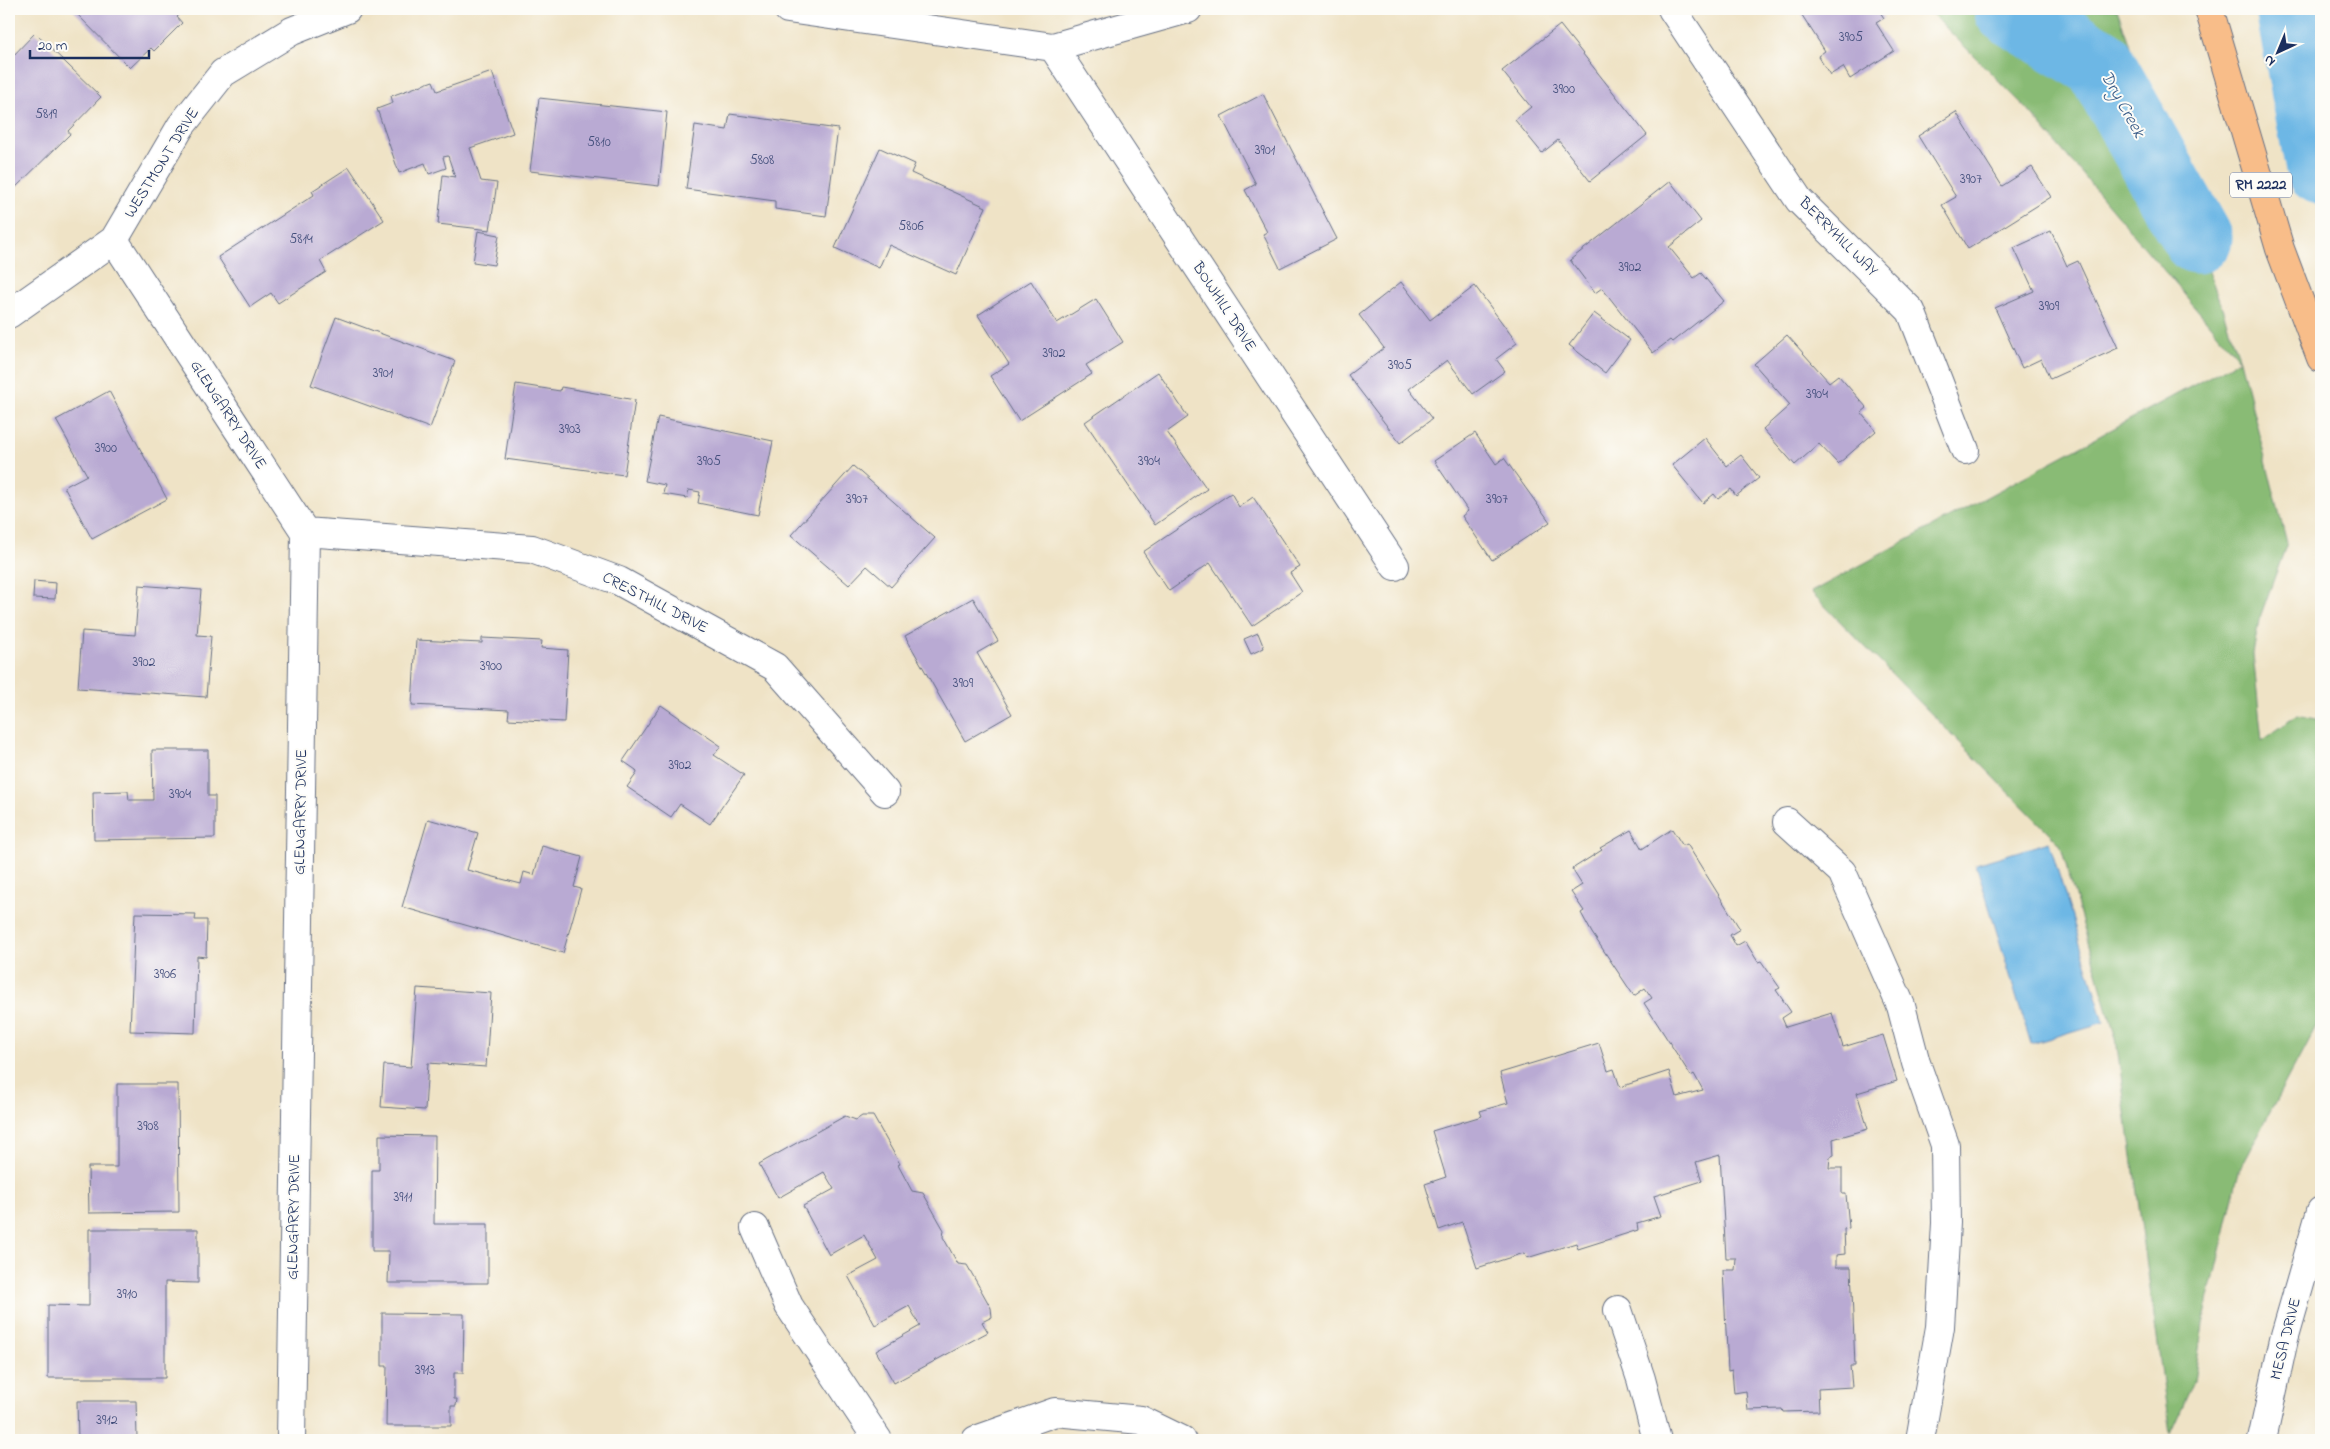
<svg xmlns="http://www.w3.org/2000/svg" width="2330" height="1449" font-family="'Indie Flower',sans-serif">
<rect width="100%" height="100%" fill="#fdfcf7"/>
<filter id="ink" filterUnits="userSpaceOnUse"><feTurbulence type="fractalNoise" baseFrequency=".02" numOctaves="2"/><feDisplacementMap in="SourceGraphic" scale="10" xChannelSelector="R" yChannelSelector="G"/><feConvolveMatrix kernelMatrix="1 2 1 2 8 2 1 2 1" color-interpolation-filters="sRGB"/></filter>
<filter id="wash" filterUnits="userSpaceOnUse"><feTurbulence type="fractalNoise" baseFrequency=".0096" numOctaves="4" result="noise"/><feDisplacementMap in="SourceGraphic" scale="20" xChannelSelector="R" yChannelSelector="G"/><feGaussianBlur stdDeviation="1.12" result="paint"/><feColorMatrix in="noise" values="0 0 0 0 0 0 0 0 0 0 0 0 0 0 0 0 0 1.4 0 .05"/><feComposite in="paint" operator="in"/></filter>
<g filter="url(#wash)">
<rect width="100%" height="100%" fill="#efe3c6"/>
<path fill="#89bb74" stroke="#527569" d="M1927,9H2117L2240,360L2287,543L2259,620L2253,654L2262,741L2297,715L2321,720V1016L2239,1171L2203,1324L2194,1381L2170,1434L2116,1039L2060,844L1811,592L2240,360L2028,110Z
M2282,9H2321V155Z"/>
<path fill="#6db7e5" stroke="#4473a2" d="M2049,842L2104,1022L2031,1044L1976,864Z"/>
<g fill="none" stroke-linecap="round" stroke-linejoin="round">
<path stroke="#6db7e5" stroke-width="71" d="M2009,9L2099,63L2197,238
M2291,9L2321,169"/>
</g>
<g id="blocks">
<path fill="#b9aad3" d="M72,9H185L177,17L182,23L154,51L151,48L130,68Z
M1798,9H1878L1884,18L1876,23L1894,51L1850,79L1843,67L1830,75L1818,56L1825,51Z
M1560,25L1647,135L1590,181L1558,140L1542,153L1515,120L1531,107L1502,71Z
M35,33L101,97L68,131L70,134L9,194V81L13,77L9,73V60Z
M492,72L513,133L470,148L481,181L497,183L490,230L438,224L443,175L455,177L448,156L443,157L446,168L429,174L425,163L399,173L377,109L393,103L391,96L433,81L437,91Z
M1263,94L1337,239L1280,268L1263,234L1267,232L1245,190L1256,184L1221,116Z
M539,98L667,112L659,186L530,171Z
M1956,112L2002,186L2032,167L2051,197L1968,249L1942,205L1956,197L1918,136Z
M730,114L838,129L826,216L775,209V201L686,189L695,125L727,130Z
M880,148L915,164L911,173L986,207L956,275L889,245L879,268L835,248Z
M349,167L384,220L320,261L326,272L278,303L271,293L250,307L218,257L314,195L312,191Z
M1670,181L1701,221L1669,247L1694,278L1701,273L1724,301L1672,342L1670,340L1653,353L1602,288L1595,293L1570,260Z
M478,231L499,235L494,265L473,262Z
M2051,231L2067,266L2078,261L2118,348L2050,379L2041,359L2022,368L1995,308L2034,291L2014,248Z
M1031,281L1057,323L1096,299L1123,342L1086,365L1092,374L1019,421L990,376L1009,364L978,315Z
M1401,282L1430,320L1475,286L1517,343L1496,359L1505,371L1473,394L1447,360L1409,389L1432,419L1400,443L1348,375L1384,348L1359,315Z
M1594,313L1630,340L1605,373L1569,345Z
M336,317L455,361L430,428L311,385Z
M1787,335L1829,382L1838,375L1867,408L1861,413L1876,431L1838,464L1819,444L1795,465L1763,429L1790,405L1754,364Z
M1158,372L1188,417L1167,432L1207,489L1155,525L1085,422Z
M516,384L560,391L561,387L635,400L624,475L505,459Z
M109,391L167,499L92,539L64,487L87,475L56,420Z
M658,417L773,441L758,515L698,503L700,492L689,490L687,498L663,494L665,485L645,481Z
M1475,433L1496,464L1504,458L1550,522L1492,560L1462,516L1468,511L1434,461Z
M1705,438L1727,466L1741,455L1759,478L1736,496L1731,489L1718,499L1714,494L1703,503L1672,465Z
M853,466L935,538L891,587L867,566L849,585L791,535Z
M1231,493L1239,507L1253,497L1300,567L1290,573L1302,592L1252,626L1210,563L1169,591L1143,552Z
M34,581L56,583L55,599L33,598Z
M139,585L201,590L197,635L211,636L206,697L78,688L82,631L135,635Z
M973,598L998,641L977,653L1012,714L965,741L905,636Z
M1258,633L1264,648L1251,654L1244,639Z
M482,638L542,641L541,648L568,650L564,722L508,719L509,710L412,705L416,640L482,643Z
M661,705L721,746L714,755L744,775L710,824L680,804L671,817L627,787L637,773L636,770L623,761Z
M152,750H208V796H215V838L94,840L93,792L128,791L129,800H153Z
M428,819L478,833L467,870L521,884L524,872L534,875L542,846L582,857L574,887L581,889L563,953L402,907Z
M1672,829L1683,846L1687,844L1740,929L1730,935L1736,946L1745,941L1758,962L1761,961L1780,988L1776,990L1791,1012L1782,1018L1786,1027L1832,1013L1843,1047L1883,1035L1897,1081L1857,1093L1868,1129L1833,1139L1834,1155L1830,1157L1829,1168H1842V1194H1846L1849,1228L1844,1229L1845,1254L1836,1255V1267H1851L1855,1366H1850L1852,1387L1818,1389L1819,1411L1783,1412L1782,1409L1748,1410L1746,1391L1734,1393L1732,1370L1728,1371L1723,1270H1735L1736,1258H1726L1720,1155L1696,1162L1702,1181L1654,1196L1661,1216L1637,1223L1638,1230L1578,1249L1576,1243L1527,1258L1524,1253L1477,1268L1462,1222L1439,1230L1425,1184L1446,1177L1432,1131L1482,1116L1480,1111L1508,1103L1500,1073L1599,1043L1608,1071L1614,1069L1620,1087L1669,1071L1677,1097L1703,1090L1694,1074L1691,1076L1644,1003L1652,998L1645,988L1634,996L1592,933L1581,913L1584,911L1571,892L1582,885L1572,869L1602,850L1600,848L1631,830L1642,849Z
M135,913L196,914L195,920H207L206,957L197,956L195,1033L130,1031Z
M417,988L491,993L486,1067L428,1063L425,1110L381,1107L384,1065L411,1067Z
M117,1084H178L179,1212L89,1213L88,1167H117Z
M845,1116L856,1120L862,1116H873L900,1164L898,1165L912,1191L923,1193L944,1230L943,1237L958,1264L967,1265L991,1308L992,1317L982,1322L988,1332L894,1383L876,1351L920,1326L909,1306L875,1325L848,1276L878,1260L864,1235L829,1255L803,1206L834,1189L824,1172L778,1198L759,1164Z
M379,1135L435,1136L434,1224H488V1283H388L389,1251H372V1170H379Z
M89,1229H198V1283L165,1282V1378H48V1305L89,1306Z
M382,1313L464,1314L463,1373H454V1399H457L456,1406H451V1426H386L387,1366H382Z
M77,1401H136L137,1438H160V1440H78Z"/>
</g>
</g>
<g filter="url(#ink)">
<use href="#blocks" fill-opacity="0" stroke="#656e82" stroke-width="1"/>
<g fill="none" stroke-linecap="round" stroke-linejoin="round">
<defs>
<path id="minor" d="M788,9L1053,47L1188,9
M1672,9L1799,200L1911,311L1965,450
M1053,47L1395,566
M114,240L305,532L291,1440
M9,314L114,240L181,126L223,73L292,31L347,9
M305,532L532,549L619,581L775,667L885,792
M1787,822L1842,872L1901,1006L1916,1063L1945,1145L1946,1223L1940,1327L1920,1440
M755,1228L789,1306L878,1440
M1618,1310L1641,1379L1657,1440
M976,1440L1055,1412L1141,1420L1182,1440
M2262,1440L2284,1339L2321,1211"/>
<path id="major" d="M2209,9L2280,249L2321,358"/>
</defs>
<use href="#minor" stroke="#656e82" stroke-width="30"/>
<use href="#major" stroke="#656e82" stroke-width="30"/>
<use href="#minor" stroke="#fff" stroke-width="28"/>
<use href="#major" stroke="#f8bd89" stroke-width="28"/>
</g>
</g>
<g text-anchor="middle" dominant-baseline="central" stroke-width="4" stroke-linejoin="round" paint-order="stroke">
<g font-size="14" fill="#424e7b">
<text x="1851" y="37">3905</text>
<text x="1564" y="89">3900</text>
<text x="46" y="114">5819</text>
<text x="599" y="142">5810</text>
<text x="1265" y="150">3901</text>
<text x="762" y="160">5808</text>
<text x="1971" y="179">3907</text>
<text x="911" y="226">5806</text>
<text x="301" y="239">5814</text>
<text x="1630" y="267">3902</text>
<text x="2049" y="306">3909</text>
<text x="1054" y="353">3902</text>
<text x="1400" y="365">3905</text>
<text x="383" y="373">3901</text>
<text x="1817" y="394">3904</text>
<text x="570" y="429">3903</text>
<text x="106" y="448">3900</text>
<text x="709" y="461">3905</text>
<text x="1149" y="461">3904</text>
<text x="857" y="499">3907</text>
<text x="1497" y="499">3907</text>
<text x="144" y="662">3902</text>
<text x="491" y="666">3900</text>
<text x="963" y="683">3909</text>
<text x="680" y="765">3902</text>
<text x="180" y="794">3904</text>
<text x="165" y="974">3906</text>
<text x="148" y="1126">3908</text>
<text x="403" y="1197">3911</text>
<text x="127" y="1294">3910</text>
<text x="425" y="1370">3913</text>
<text x="107" y="1420">3912</text>
</g>
<rect fill="#fdfcf7" stroke="#5f6c8c" stroke-width="1" x="2230" y="172.5" width="62" height="25" rx="4"/>
<g font-size="15" font-weight="bold" fill="#1b2f5e">
<text x="2261" y="185">RM 2222</text>
</g>
<g font-size="16" fill="#1b2f5e" stroke="#fdfcf7">
<text transform="translate(162 163) rotate(-58)">WESTMONT DRIVE</text>
<text transform="translate(1838 237) rotate(45)">BERRYHILL WAY</text>
<text transform="translate(1224 307) rotate(57)">BOWHILL DRIVE</text>
<text transform="translate(228 415) rotate(57)">GLENGARRY DRIVE</text>
<text transform="translate(655 603) rotate(27)">CRESTHILL DRIVE</text>
<text transform="translate(301 812) rotate(-89)">GLENGARRY DRIVE</text>
<text transform="translate(294 1217) rotate(-89)">GLENGARRY DRIVE</text>
<text transform="translate(2286 1339) rotate(-76)">MESA DRIVE</text>
</g>
<g font-size="18" font-style="italic" fill="#345886" stroke="#fdfcf7">
<text transform="translate(2122 105) rotate(61)">Dry Creek</text>
</g>
</g>
<rect width="2330" height="1449" fill="none" stroke="#fdfcf7" stroke-width="30"/>
<g transform="translate(2278 52) rotate(224)" stroke="#fdfcf7" stroke-width="4" paint-order="stroke">
<path d="M0-4L9 19L0 12L-9 19Z" fill="#1b2f5e"/>
<text y="-8" font-size="14" font-weight="bold" text-anchor="middle" fill="#1b2f5e">N</text>
</g>
<path d="M30 50v8h119v-8" fill="none" stroke="#1b2f5e" stroke-width="2.5"/>
<text x="38" y="50" font-size="15" fill="#1b2f5e" stroke="#fdfcf7" stroke-width="4" paint-order="stroke">20 m</text>
</svg>
